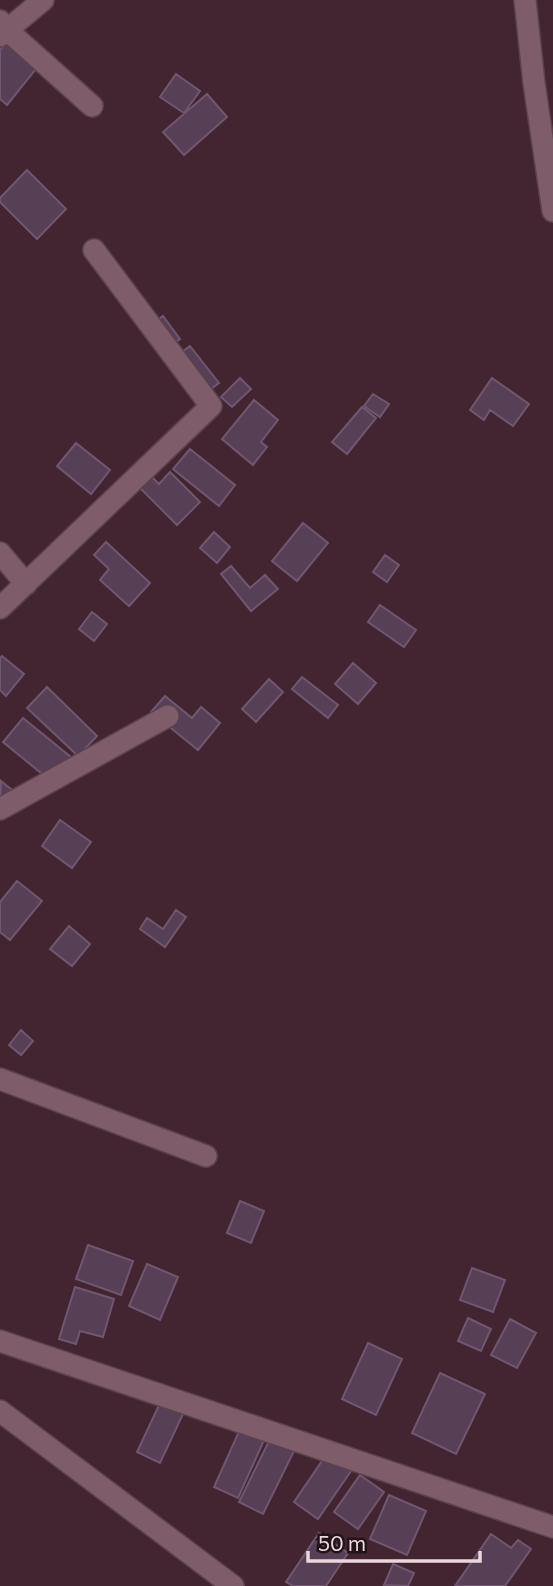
<svg xmlns="http://www.w3.org/2000/svg" width="553" height="1586" font-family="Commissioner,sans-serif">
<rect width="100%" height="100%" fill="#432531"/>
<path fill="#573f56" stroke="#70576f" stroke-width="2" d="M9,39L40,64L7,105L0,99V50Z
M176,74L200,91L184,113L160,97Z
M207,94L227,117L184,155L163,132Z
M27,170L66,209L37,239L0,202V198Z
M163,316L180,339L162,352L145,329Z
M190,346L219,383L199,398L170,361Z
M240,378L251,389L232,407L221,397Z
M492,378L529,404L513,426L490,410L484,420L470,410Z
M373,394L389,404L380,417L364,406Z
M254,400L278,420L261,442L267,447L253,465L222,439Z
M362,407L376,418L347,454L332,442Z
M76,443L110,470L91,494L57,466Z
M190,449L235,485L219,506L173,469Z
M147,472L159,484L170,472L200,502L177,525L136,484Z
M303,523L328,543L297,581L272,561Z
M214,532L230,547L217,563L200,548Z
M106,542L150,583L129,606L100,580L109,569L94,555Z
M385,555L399,565L387,582L373,572Z
M231,566L250,588L265,575L278,589L251,611L221,574Z
M380,605L416,630L404,647L368,622Z
M92,612L107,624L94,641L79,629Z
M2,656L24,674L6,696L0,690V658Z
M353,663L376,683L358,704L335,684Z
M302,677L338,705L328,718L292,689Z
M269,679L283,692L256,722L242,709Z
M47,687L97,736L78,756L27,708Z
M165,696L192,718L201,707L220,723L198,750L151,712Z
M23,718L72,758L52,782L3,742Z
M1,781L23,799L0,804Z
M60,820L91,842L72,868L42,846Z
M17,881L42,901L10,940L0,932V902Z
M176,910L186,917L165,947L140,929L147,918L163,929Z
M69,926L90,944L72,966L50,949Z
M21,1030L33,1041L21,1055L9,1045Z
M240,1201L264,1211L251,1243L227,1233Z
M88,1245L133,1261L121,1295L76,1279Z
M147,1264L178,1277L160,1320L129,1306Z
M472,1268L505,1280L493,1312L460,1300Z
M75,1287L114,1299L103,1337L80,1331L76,1344L59,1339Z
M468,1318L491,1329L481,1351L458,1341Z
M510,1319L536,1333L517,1368L491,1355Z
M368,1343L402,1359L376,1415L342,1399Z
M440,1373L485,1394L456,1454L412,1433Z
M160,1403L183,1414L160,1463L137,1452Z
M241,1427L265,1438L238,1498L214,1487Z
M270,1439L294,1451L263,1514L239,1502Z
M326,1455L351,1471L318,1519L294,1502Z
M360,1475L384,1492L358,1529L334,1512Z
M389,1495L426,1511L407,1555L370,1539Z
M319,1533L348,1553L326,1586H293L286,1582Z
M491,1534L511,1548L518,1540L531,1549L505,1586H455Z
M393,1564L414,1573L408,1586L384,1585Z"/>
<g fill="none" stroke-linecap="round" stroke-linejoin="round">
<defs>
<path id="street" d="M0,21L7,30L92,106
M0,36L43,0
M0,553L26,584
M0,608L211,406L94,250
M0,809L168,716
M0,1079L206,1156
M0,1341L553,1527
M0,1411L233,1586"/>
<path id="secondary" d="M525,0L534,83L553,211"/>
</defs>
<use href="#street" stroke="#5b424c" stroke-width="24"/>
<use href="#secondary" stroke="#5b424c" stroke-width="24"/>
<use href="#street" stroke="#7f5c69" stroke-width="21"/>
<use href="#secondary" stroke="#7f5c69" stroke-width="21"/>
</g>
<path d="M308 1551v10h172v-10" fill="none" stroke="#ecd7de" stroke-width="3.5"/>
<text x="318" y="1551" font-size="21" fill="#ecd7de" stroke="#211318" stroke-width="5" paint-order="stroke">50 m</text>
</svg>
